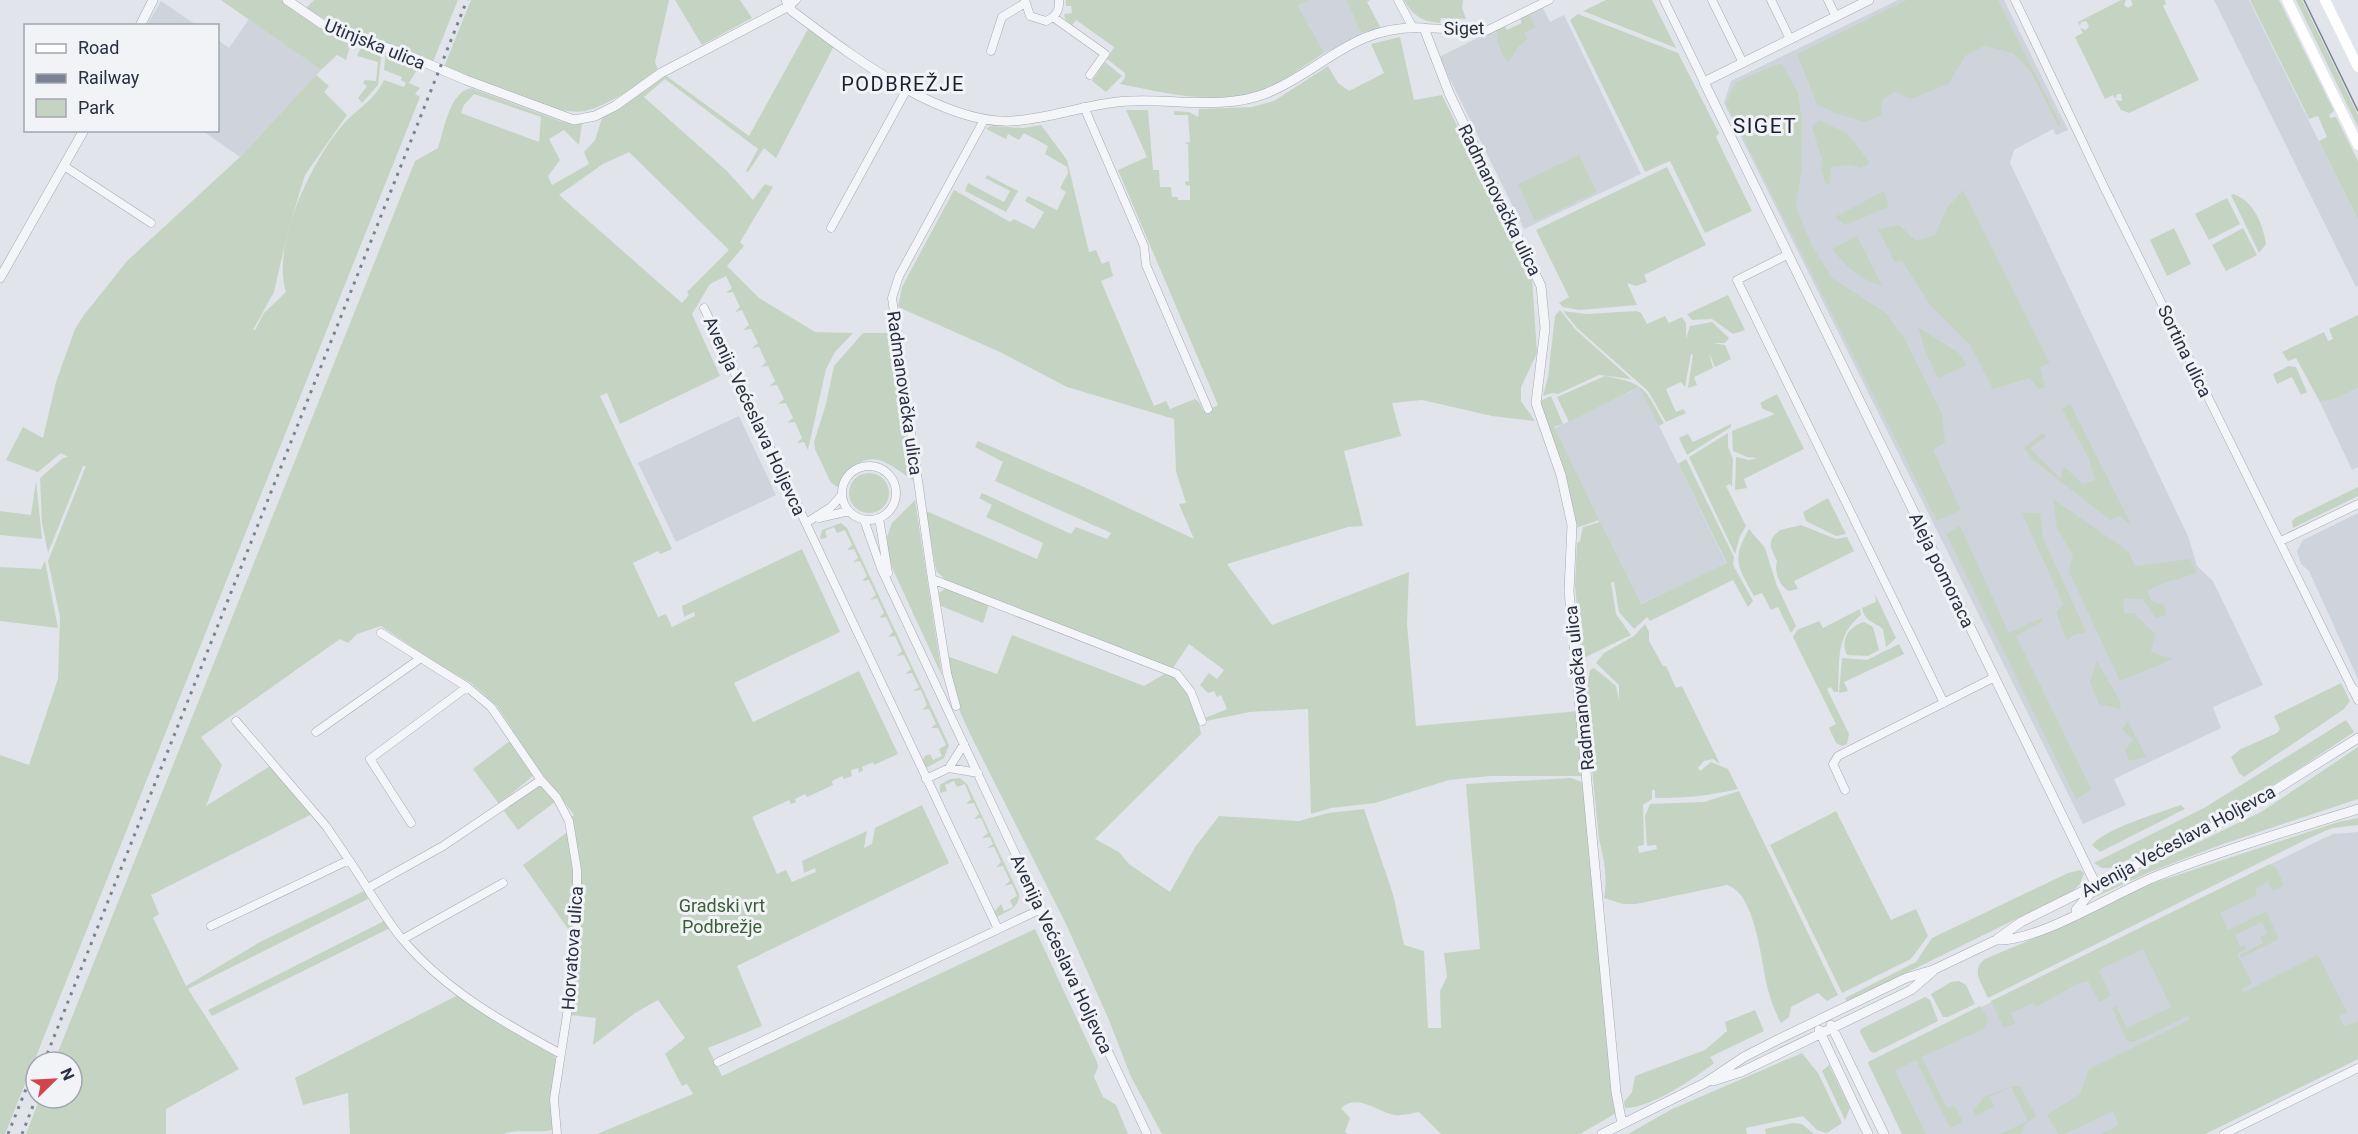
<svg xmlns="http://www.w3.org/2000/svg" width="2358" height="1134" font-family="Roboto,sans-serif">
<rect width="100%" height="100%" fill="#e1e4ea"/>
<path fill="#cfd3dc" d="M1309,0H1346L1362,35L1324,53L1321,51L1298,6Z
M1898,0H2004L2068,130L2056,135L2053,129L2014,150L2010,163L2188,536L2197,566L2213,581L2263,685L2213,707L2221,728L2114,779L2126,805L2083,824L1724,103L1731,81Z
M2214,0H2249L2358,220V286L2356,287Z
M161,1L196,25H147Z
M1542,6L1550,22L1564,15L1641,174L1524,229L1439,57L1502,26L1507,30L1522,23L1520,18Z
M249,19L321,70L240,157L203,131L218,130V40L229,48Z
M1640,387L1727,564L1640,604L1553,429Z
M2358,388V467L2352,470L2320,402L2335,399Z
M739,416L776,495L676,542L638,463Z
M2358,513V679L2309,571L2301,564L2297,551L2303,540Z
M2358,832V1059L2205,1134H1902L1868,1063L2322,839L2333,834Z"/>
<path fill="#c5d4c2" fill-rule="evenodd" d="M221,0H281L313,23L352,41L382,49L378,85L362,103L358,98L367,86L363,83L365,80L376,81L378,62L357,56L361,47L351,43L346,60L337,55L321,70Z
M314,0H458L433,62L349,31L305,9Z
M471,0H669L655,62L658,70C639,84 608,106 585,111C553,117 475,81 444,67Z
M675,0H740L752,18L702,45Z
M1066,0H1309L1298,6L1324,53C1305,65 1286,80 1265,89C1221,107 1165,93 1120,84L1125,78V73L1107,59L1114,47L1076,20L1072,25L1065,19L1064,14L1072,13L1071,6H1066Z
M1346,0H1370L1367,2L1381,28L1361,33Z
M1404,0H1463L1462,8L1466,19L1441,18L1440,23C1422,22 1412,15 1404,0Z
M1606,0H1652L1676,48L1583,11Z
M1907,0H1998L2061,125L2058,126L2031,72L2013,53L1984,46L1965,56L1949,83L1911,99L1895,92L1882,100V115L1865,122L1832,112L1817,104L1797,54Z
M2121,0H2126L2124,5L2128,8L2133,5L2131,0H2165L2166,4L2163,6L2199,80L2129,113L2121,110L2115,100L2122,101L2121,94H2117L2115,99L2113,95L2105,99L2075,37L2083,33L2080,28L2086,30L2089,26L2086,21L2081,22L2080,26L2078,22Z
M2250,0H2279L2334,111L2329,115L2330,118L2336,117L2358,161V220L2319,141L2327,137L2318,116L2309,119Z
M2296,0H2302L2358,115V127Z
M1528,12L1536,27L1524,33L1527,39L1518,47L1508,63C1502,52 1493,40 1499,27L1505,26L1507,30L1522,23L1520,18Z
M1578,14L1678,53L1719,133L1716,137L1752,211L1705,233L1670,161L1645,172L1570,20Z
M808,29L833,47L832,50L776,158L764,148L748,172L746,171L758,149L665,79L644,97L727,171L753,200L765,184L773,187L740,242L744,246L727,266L759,298L815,332L853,333L835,352L826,369L808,450L804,442L797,443L802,438L795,422L787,423L793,418L786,403L778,404L784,399L777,385L770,386L775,381L768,366L761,367L766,362L759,347L752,348L758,343L751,329L743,330L749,325L742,310L735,312L740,307L733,292L726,293L732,288L726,276L710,284L692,314L720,376L620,424L607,393L600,396L672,549L660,554L658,551L633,563L658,617L666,614L672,627L695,616L694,612L684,617L682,606L802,549L840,632L734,683L753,722L859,671L898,754L874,765L873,762L862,767L863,770L859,773L858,768L851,770L852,776L844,779L842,776L832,781L833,785L807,797L805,794L795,799L796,802L791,804L789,800L752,817L777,874L786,870L792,882L816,872L815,868L804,873L802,861L867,831L864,848L872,844L875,828L922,805L949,863L737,966L762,1026L708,1048L722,1076L1035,929L1097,1062L1098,1067L1094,1077L1103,1097L1116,1105L1128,1134H597L693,1094L687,1084L682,1086L665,1054L685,1038L658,1000L635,1013L593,1045L596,1018L570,1015C577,949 589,882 571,817L574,815L536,766L497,706L471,683L443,668L381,626L357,634L348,643L340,639L201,737L222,765L206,806L275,763L314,813L151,895L159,914L153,918L186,986L260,942L364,891L368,899L188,989L239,1069L166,1109V1134H26L40,1098H72V1062H54L415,161L438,148C444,131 449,92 471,88L563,122L582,123L579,145L564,130L549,139L560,160L548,176L552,185L589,164L584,152L595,140L602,118L665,75L749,136ZM474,94L541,117L539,142L461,113L464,105ZM629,152L729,250L687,292L689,295L682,303L559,195L603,164Z
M1400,37L1414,100L1442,95L1532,278L1537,353L1521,387V401L1535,421L1492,416L1422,400L1392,403L1401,436L1344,451L1363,526L1348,527L1227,564L1272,625L1409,572L1407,624L1416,726L1579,711L1585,776H1490L1449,780L1375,803L1331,808L1311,814L1308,709L1250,712L1206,721L1205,718L1227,709L1221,695L1217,697L1214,691L1208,693L1200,685L1209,673L1217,679L1224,670L1189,644L1173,668L1165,666L947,581L937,572L935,565L926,511L1037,559L1043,543L986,517L992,505L979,498L982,493L1071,534L1076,527L1107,539L1111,533L995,481L1003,462L975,447L978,441L1084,487L1194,539L1179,504L1186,503L1176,471L1174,419L1067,387L1000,352L898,307L902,287L954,190L1010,222L1014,219L1034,229L1044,212L1025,201L1028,196L1057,210L1066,192L1060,188L1068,173L1067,167L1045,154L1048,146L1024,133L1019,140L1008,134L1006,139L986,129L990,126L1023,128L1041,125L1067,160L1089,252L1096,250L1102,264L1109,261L1113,276L1101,281L1154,406L1166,401L1170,409L1195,399L1199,402L1204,412L1218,405L1118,170L1147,157L1126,110H1148L1153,170H1159L1160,187H1171L1172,197H1178V200H1190V186L1186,185L1185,182L1189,181L1188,144L1184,143L1190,142L1188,115H1174V111L1189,112L1198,117L1199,109L1252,107L1274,101L1328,66L1338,83L1349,91L1384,73L1371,44Z
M386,51L418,64L417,70L409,83L420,88L415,94L420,97L5,1134H0V755L29,765L58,679L60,617L48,561L86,466H83L48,553L42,523L40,478L63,458L68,457L61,453L38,472L6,460L23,427L43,438L56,382L75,329L84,315L127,261L240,157L316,75L329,86L324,92L347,115L305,175L288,231L274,292L253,330H255L264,313L286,292C271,245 311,163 341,127C355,110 375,100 384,80L404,87L406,83L401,80L402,77L384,70Z
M1105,62L1122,76L1106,92L1092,81Z
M1782,64L1798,93L1802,123V165L1796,207L1812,246L1832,278L1887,314L1904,338L1942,414L1945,443L1933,450L1961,510L1937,521L1726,104L1735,83L1774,65Z
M1819,120L1848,134L1870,163L1861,168L1851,165L1831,167L1830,184L1826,185L1821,170L1822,159L1812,127Z
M1579,155L1597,192L1535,221L1518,184Z
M1667,167L1706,245L1644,275L1647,282L1636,286L1627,283L1637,305L1580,310L1563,307L1559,303L1569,297L1536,230Z
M987,175L1018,191L1006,212L965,191L968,183L1004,202L1010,191L985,178Z
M1963,190L2050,364L2040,367L2045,387L2039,389L2029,378L1993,389L1970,345L1930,305L1902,261L1895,262L1878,229L1899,225L1916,241L1935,235L1947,208Z
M1884,191L1889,207L1845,225L1835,217Z
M2234,194C2254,202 2263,224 2266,244L2259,253L2231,195Z
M2227,198L2240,224L2209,240L2195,214Z
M2174,228L2191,264L2167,276L2150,240Z
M2243,228L2257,255L2226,271L2212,245Z
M1857,236L1882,286C1861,280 1845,266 1832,249Z
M1728,295L1745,330L1733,334L1712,319L1692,320L1687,314Z
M1560,310L1576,330L1631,379L1599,375L1558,394L1552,393L1543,396L1548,377L1555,316Z
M1563,311L1586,314L1636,311L1641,313L1647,324L1665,316L1669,323L1682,317L1686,323V339L1690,326L1712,322L1729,338L1725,343H1713L1725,345L1731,359L1715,367L1709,353L1713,368L1694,377L1697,385L1688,388L1693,355L1691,354L1685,387L1681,382L1666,389L1676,412L1683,409L1686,413L1666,422L1648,391L1577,328Z
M2358,315V388L2335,399L2320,402L2296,358L2288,361L2282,352L2324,332L2328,341L2333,339L2329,329Z
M1918,327L1959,353L1967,365L1938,378L1925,351Z
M863,333H894L892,343L906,408L913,480C903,474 890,463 879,460C860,455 844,473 839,488L831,483L815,449L814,442L826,404L834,366Z
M2289,366L2296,367L2307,392L2301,395L2292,377L2277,384L2273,374Z
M1605,376C1647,384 1644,388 1664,423L1659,426L1639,387L1569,422L1557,397Z
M1777,394L1804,449L1744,479L1747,488L1735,490L1736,457L1749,460L1757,458L1747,457L1733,451L1732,431L1775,414L1763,409L1760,403Z
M1551,396L1563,424L1554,427L1544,406L1599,520L1576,528L1541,406L1540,401Z
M2070,404L2132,526L2120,516L2110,520L2033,460L2024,448L2043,433L2046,437L2030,448L2060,478L2064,467L2083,484L2095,480L2088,457L2062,409Z
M1731,424V427L1687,455L1679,438L1688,434L1693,442Z
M1728,433V447L1733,459L1732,487L1730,484L1726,486L1746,526L1740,536L1735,554L1689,457Z
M1686,459L1734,557L1733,565L1753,601L1748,607L1733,580L1650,621L1647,617L1634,629L1619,612L1614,582H1611L1616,614L1631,635L1582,659L1575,586L1577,543L1580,541L1583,527L1600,522L1641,604L1727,563L1678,464Z
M849 493a20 20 0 1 1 40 0a20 20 0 1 1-40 0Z
M36,481L42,539L0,535V511L31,515Z
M2358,487V496L2293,528L2292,521L2295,518Z
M1828,498L1846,534L1836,536L1806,521L1803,512Z
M2053,499L2128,551L2135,566L2190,559L2197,573L2161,584L2147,591L2152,601L2164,605L2166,615L2156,618L2142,599H2123L2124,613H2134L2155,634L2151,652L2173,659L2120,681L2069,572L2073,555L2057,528Z
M915,500L942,676L883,548L892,523Z
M2022,513H2040L2043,538L2086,632L2073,635L2067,641L2056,612L2063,604Z
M841,523L847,528L949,745L944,758L926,768L923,760L925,756L930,754L933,760L942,756L939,749L946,745L938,728H931L936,724L929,709L922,710L927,705L921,690L913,691L919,687L912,673L905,674L911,669L904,655L897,656L902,651L895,636L888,637L893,632L886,617L879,618L884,613L877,598L870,600L876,595L869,580L862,581L867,576L860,561L853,562L858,558L854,549L847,550L852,545L845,530L837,533L834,527L825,531L827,538L820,539L822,530Z
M1801,525L1836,539L1847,537L1854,551L1794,581L1798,589L1789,591C1779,586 1774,571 1777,561C1771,547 1765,543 1780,530Z
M1960,526L2009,633L2041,618L2043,621L2016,636L2092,790L2076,799L1946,534Z
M1749,529L1765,548L1777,586L1796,626L1791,633L1778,607L1771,610L1762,593L1754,596C1738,567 1731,560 1749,529Z
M45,561L58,628L0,621V567L41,569Z
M946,588L989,604L983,623L941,606L939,593Z
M1875,594L1896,638L1886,647L1883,629C1874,622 1864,621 1862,608L1876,602Z
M1860,609L1861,615C1835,636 1840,661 1838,692H1834L1831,687L1827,689L1849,734L1847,744L1842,746L1836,743L1829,728L1836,724L1793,637L1797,630L1819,621L1823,628Z
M1864,622L1873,627L1879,650L1868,656L1847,655C1839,641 1850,625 1864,622Z
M1645,624L1649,632V641L1663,666H1666L1676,688L1682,686L1720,764L1713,759L1704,761L1698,768L1700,771L1711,762L1728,769L1738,789C1709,796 1684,798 1655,798V790H1652V799L1643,805L1644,845L1638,846L1639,853L1657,849L1656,845L1647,846L1645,816L1650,804L1704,802L1739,791L1838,995L1827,1001L1818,993L1791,1007L1789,1017L1781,1023C1776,1014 1772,1004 1769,993C1761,966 1757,894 1727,885L1636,904H1623L1604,898C1608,878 1604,859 1599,839L1585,699L1590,670L1594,668L1616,686L1619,700V685L1596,663L1604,653L1634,636Z
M1012,635L1144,686L1166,673C1188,681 1198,712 1201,734L1095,839L1119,852L1129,864L1170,892L1196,846L1219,816L1299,821L1328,813L1364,809L1393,894L1404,945L1424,951L1428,1028H1441L1440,991L1447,977L1444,953L1480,949L1466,784L1571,778L1585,783L1608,1056L1616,1113L1580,1134H1441L1419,1112C1412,1113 1402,1116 1395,1115C1381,1114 1358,1092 1341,1108L1350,1118L1345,1132L1348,1134H1162L1131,1077L1109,1020L1066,924L970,734L957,705L947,656L997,674Z
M1899,644L1904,654L1844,682L1848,691L1839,693L1842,658L1867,660Z
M2097,661L2121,703L2120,709L2099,704L2090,682Z
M2341,683L2350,701L2344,709L2244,777L2239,773L2231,757L2241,749L2277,733L2280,729L2274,716Z
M2346,720L2354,732L2300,768L2226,814L2110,868H2102L2094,863L2204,808Z
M2128,721L2146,757L2129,761L2125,750L2133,740L2122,729Z
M511,740L533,776L499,804L473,769Z
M2358,747V799L2223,844L2150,872L2093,898L2097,891L2261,812Z
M960,778L967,784L1019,894C1020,908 1008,911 997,917L994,912L1001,904L1004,911L1013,907L1010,900L1017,896L1012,884L1004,886L1010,881L1003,866L996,867L1001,862L994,847L987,848L993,844L990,837L982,838L988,833L981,818L974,819L979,814L974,803L966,804L971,799L965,784L957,787L954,781L945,785L947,791L940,793V785L950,779Z
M540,783L556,801L518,830L504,811Z
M2181,805L2185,809L2100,852L2092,845C2104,829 2161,812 2181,805Z
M1836,811L1891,920L1916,909L1928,936L1911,959L1842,993L1770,845Z
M2358,818V825L2332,828L2307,839L1988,998C1982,984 1970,970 1985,959L2044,934L2141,887L2338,822Z
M569,831L575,888L573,936L523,865Z
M2270,864L2277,869L2284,886L2273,891L2268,882L2255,889L2257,895L2220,913L2228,930L2266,911L2279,939L2241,958L2240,955L2263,943L2260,937L2267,933L2262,922L2235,935L2240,947L2244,945L2246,949L2237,954L2252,983L2242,989L2244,992L2318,955L2347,1012L2339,1016L2344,1026L2358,1022V1059L2205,1134H2101L2119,1125L2113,1111L2065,1134H2058L2047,1115L2080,1094L2089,1069L2189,1020L2188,1016L2134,1042L2127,1041L2112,1008L2116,1006L2127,1028L2171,1007L2143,949L2099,970L2111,996L2099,1002L2088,981L2077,984L2036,1007L2033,1003L2011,1013L2015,1023L2004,1028L1991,1001Z
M2080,870L2084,873L2080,884L2073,891L1847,1002L1845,998L1916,962L1932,938L2068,873Z
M384,921L390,928L212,1016L208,1010Z
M1959,981L1966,985L1975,1004L1948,1017H1943L1931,994L1951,982Z
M458,995L553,1053L556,1059L552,1130C535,1134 520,1128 503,1134H350L348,1093L303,1105L295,1078Z
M1925,997L1930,1000L1938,1021L1874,1053L1870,1051L1860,1032L1861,1029Z
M1980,1006L1988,1018L1985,1028L1922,1057L1947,1108L1954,1105L1963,1122L1950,1128L1916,1060L1895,1071L1926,1134H1902L1868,1062Z
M1755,1010L1764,1031L1710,1057L1714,1063C1694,1079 1651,1108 1625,1108L1624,1102L1632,1092L1635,1076L1705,1050L1727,1031L1725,1022Z
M1802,1053L1818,1073L1842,1123L1827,1133L1817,1130L1803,1116L1746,1128L1747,1134H1628L1672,1109Z
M1829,1065L1850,1108L1845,1120L1822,1071Z
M2013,1086H2020L2036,1116L2024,1125L2021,1134H2000L2028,1121L2011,1087L1990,1097L1994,1107L1975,1116L1973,1111L1984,1097Z
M1793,1123L1802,1124L1814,1134H1766L1765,1129Z"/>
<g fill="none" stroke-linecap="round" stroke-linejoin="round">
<defs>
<path id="minor" d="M1025,0L1030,16L1046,21C1055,17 1060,11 1059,0
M1398,0L1413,28
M1664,0L1704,82
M1712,0L1743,63
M1771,0L1790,39
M1828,0L1836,17
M2015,0L2104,187L2358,700
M789,6L796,0
M1053,17L1105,54L1090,75
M1424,28L1486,31L1549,0
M991,51L1002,17L1025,3
M1084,107L1144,246L1146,265L1208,409
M64,166L151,223
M831,228L907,89
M1787,255L1737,280L1944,703
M704,308L998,929
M842 493a27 27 0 1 1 54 0a27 27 0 1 1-54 0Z
M819,518L849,511
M879,518L888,573
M864,520L881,568L1147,1134
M806,523L831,507L842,495
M2281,541L2358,504
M932,579L1177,674L1191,692L1202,721
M381,633L467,687
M956,706L947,673L932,579L892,298L899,276L984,120
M236,721L326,826L349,860
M316,732L421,658
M949,768L978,773
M926,779L949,768L964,744
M1845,790L1833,764L1838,756L1995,677
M411,823L370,759L467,687L491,707L541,780
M368,888L443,846L541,780L557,798L569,821L577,870V924L570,995L554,1099L557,1134
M211,926L349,860C367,886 383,916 403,940C446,991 504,1023 561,1054
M403,939L503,883
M718,1062L1041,909
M2224,1134L2358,1068"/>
<path id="tertiary" d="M287,0L322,24L340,32L400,52L466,80L574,120L595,116L615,106L661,73L789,6
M786,0L792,11C847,52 940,125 1012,121C1052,119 1091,102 1132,101C1176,99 1225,110 1267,93C1323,70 1354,24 1424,28L1449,93L1541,286L1545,328L1536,403L1561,475L1572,525L1569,591L1616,1092L1622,1124
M1869,0L1704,82L2096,885
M140,26L153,0
M0,278L84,130
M2352,688L2358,693
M2076,910L2096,886
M1996,940C2039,942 2114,893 2157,876C2223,850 2291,830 2358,809
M1831,1025L1884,1134
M1819,1030L1868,1134
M1713,1081L1741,1072L1911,990L1933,971
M1602,1134L1705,1083L1744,1057L1777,1040L1906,978L1933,970L1996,940L2021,922L2232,817L2358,738"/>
</defs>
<use href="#minor" stroke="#a6aab4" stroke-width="9"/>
<use href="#tertiary" stroke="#a6aab4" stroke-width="10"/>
<use href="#minor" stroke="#f4f5f8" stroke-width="8"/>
<use href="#tertiary" stroke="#f4f5f8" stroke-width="9"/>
<path stroke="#fff" stroke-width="10" d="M2287,0L2358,145
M2325,0L2358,67"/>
<path stroke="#7a8294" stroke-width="1.5" d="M2304,0L2358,111"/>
<path stroke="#7a8294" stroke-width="3" stroke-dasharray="3 6" stroke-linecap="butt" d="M44,1062L467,0
M8,1134L36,1064
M22,1134L36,1098"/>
</g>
<g text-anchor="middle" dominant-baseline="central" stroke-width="6" stroke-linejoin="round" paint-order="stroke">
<g font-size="18" fill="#293042" stroke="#f1f3f7">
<text transform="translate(1464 28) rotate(-1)">Siget</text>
<text transform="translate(375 44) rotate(22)">Utinjska ulica</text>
<text transform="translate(1500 200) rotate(64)">Radmanovačka ulica</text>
<text transform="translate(2185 351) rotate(64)">Sortina ulica</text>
<text transform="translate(905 393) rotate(82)">Radmanovačka ulica</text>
<text transform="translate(755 416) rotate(65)">Avenija Većeslava Holjevca</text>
<text transform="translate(1942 570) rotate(64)">Aleja pomoraca</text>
<text transform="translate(1579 688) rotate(-96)">Radmanovačka ulica</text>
<text transform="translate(2178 841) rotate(-28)">Avenija Većeslava Holjevca</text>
<text transform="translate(572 948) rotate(-86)">Horvatova ulica</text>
<text transform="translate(1062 954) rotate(65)">Avenija Većeslava Holjevca</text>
</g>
<g font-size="18" fill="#3a5e36" stroke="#f1f3f7">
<text x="722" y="905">Gradski vrt<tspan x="722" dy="21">Podbrežje</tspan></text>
</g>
<g font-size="20" letter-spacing="1.5" fill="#1b2133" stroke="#f1f3f7">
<text x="903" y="84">PODBREŽJE</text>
</g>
<g font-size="21" letter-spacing="1.5" fill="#1b2133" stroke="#f1f3f7">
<text x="1765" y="126">SIGET</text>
</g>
</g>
<rect x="24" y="24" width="195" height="108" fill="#f1f3f7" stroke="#a1a5af" stroke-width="1.5"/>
<rect x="36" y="44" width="30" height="9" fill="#ffffff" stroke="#a1a5af" stroke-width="1.5"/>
<text x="78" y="54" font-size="18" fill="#293042">Road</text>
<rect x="36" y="74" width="30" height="9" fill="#7a8294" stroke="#a1a5af" stroke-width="1.5"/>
<text x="78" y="84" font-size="18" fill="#293042">Railway</text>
<rect x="36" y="99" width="30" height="18" fill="#c5d4c2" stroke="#a1a5af" stroke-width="1.5"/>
<text x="78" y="114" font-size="18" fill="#293042">Park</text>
<g transform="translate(54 1080) rotate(66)"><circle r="28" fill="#f1f3f7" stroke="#a1a5af" stroke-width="1.5"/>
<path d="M0-4.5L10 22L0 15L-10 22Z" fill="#d1454d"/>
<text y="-9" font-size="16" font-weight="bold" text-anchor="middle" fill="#293042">N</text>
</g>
</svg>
